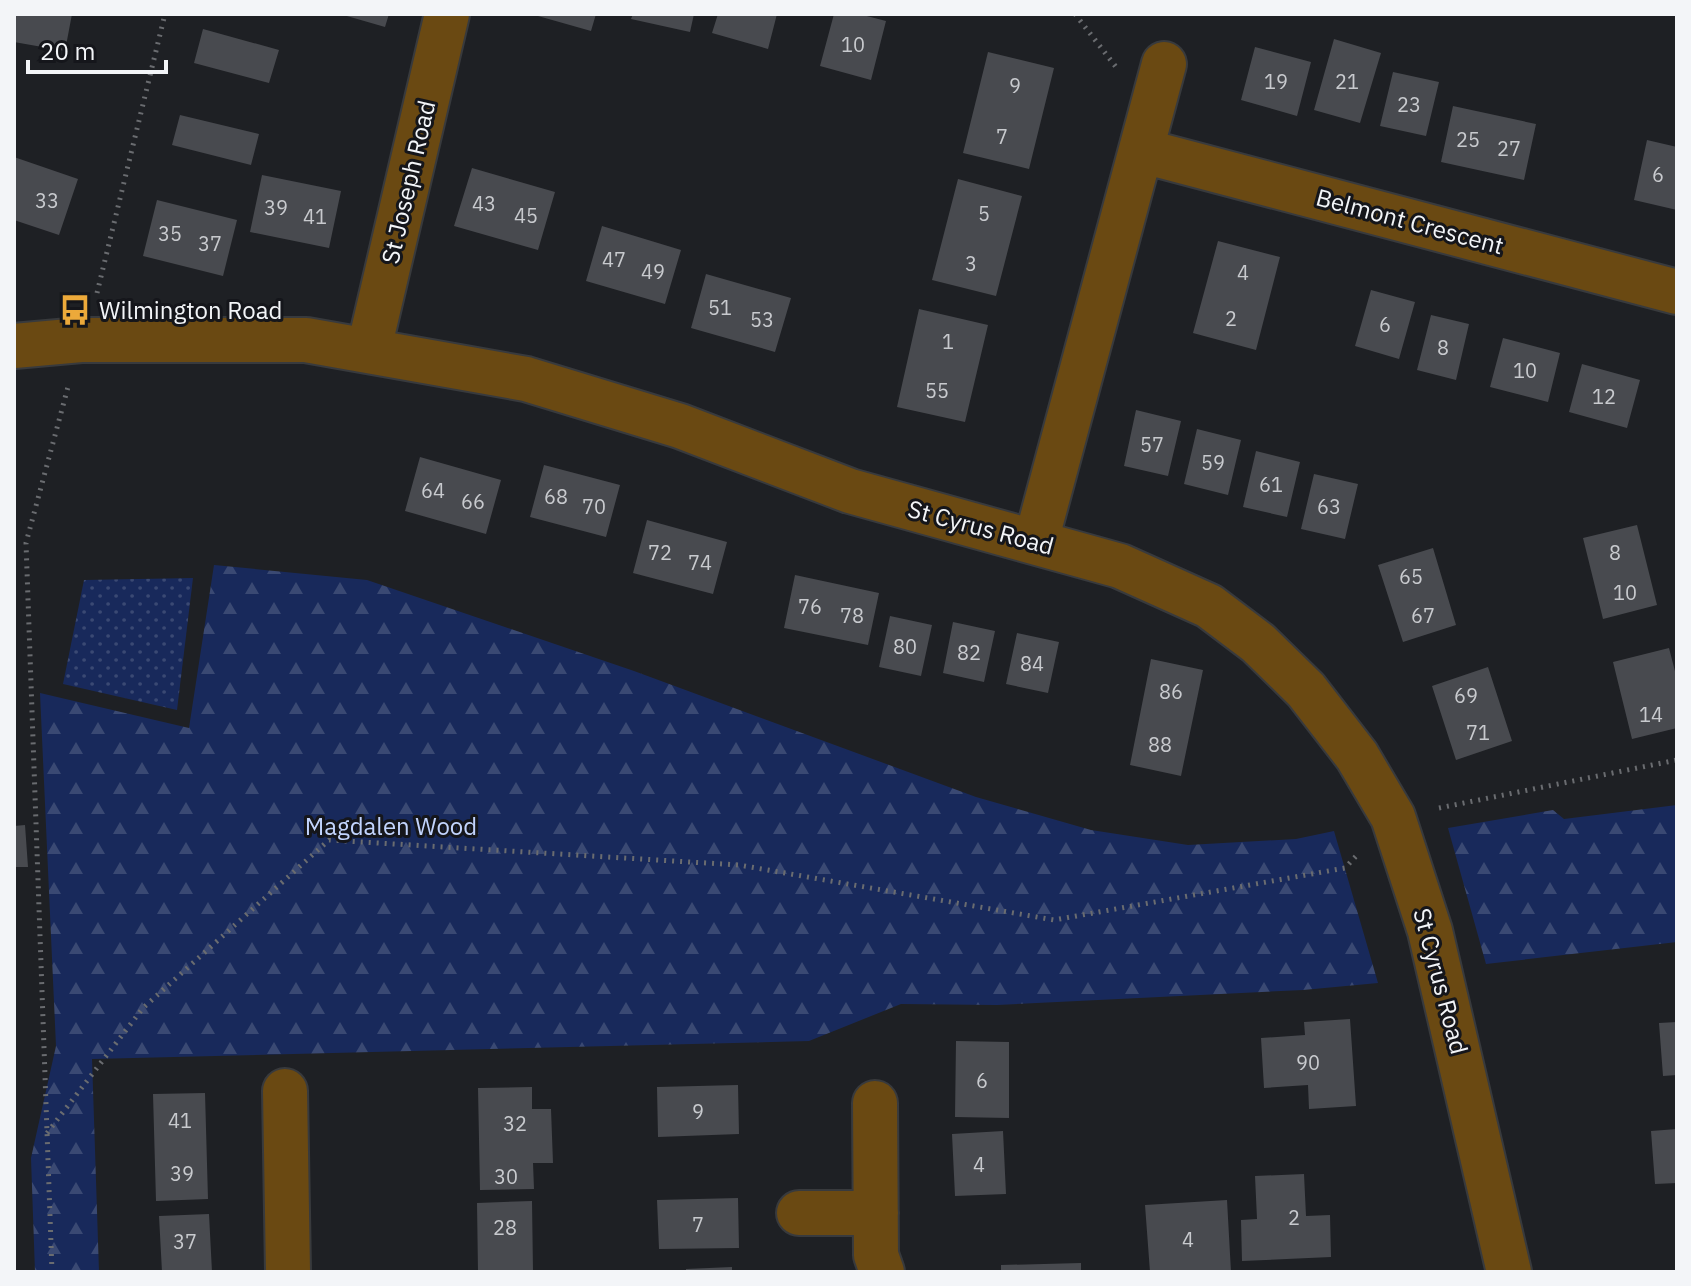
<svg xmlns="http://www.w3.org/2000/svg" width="1691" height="1286" font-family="'IBM Plex Sans',sans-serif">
<defs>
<pattern id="green-dots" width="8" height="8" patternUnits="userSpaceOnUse" patternTransform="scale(2)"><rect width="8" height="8" fill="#18295b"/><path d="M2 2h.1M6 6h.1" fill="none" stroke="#3a4973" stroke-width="1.8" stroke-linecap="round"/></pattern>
<pattern id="forest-firs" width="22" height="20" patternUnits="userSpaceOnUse" patternTransform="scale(2)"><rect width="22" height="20" fill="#18295b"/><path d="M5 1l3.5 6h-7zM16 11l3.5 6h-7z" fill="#3a4973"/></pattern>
</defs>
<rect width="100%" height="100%" fill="#1e2024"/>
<path fill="url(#green-dots)" d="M193,578L177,710L63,684L84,580Z"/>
<path fill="url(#forest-firs)" d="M214,565L367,580L634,671L976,797L1091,830L1188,845L1296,839L1334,831L1378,983L1303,990L997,1005L901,1004L809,1041L92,1059L99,1272H35L31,1158L56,1046L40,693L189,728Z
M1677,805V942L1486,964L1448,828L1553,810L1564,819Z"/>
<path fill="#484a4f" d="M14,14H72L65,51L14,42Z
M340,14H389L385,27Z
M531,14H596L591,31Z
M633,14H694L690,32L631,19Z
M718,14H777L768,49L712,33Z
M834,14H859L886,21L871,80L820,66Z
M203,29L279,50L269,83L194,63Z
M1334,39L1381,53L1360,123L1314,110Z
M1255,47L1311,62L1297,116L1241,100Z
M988,52L1054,68L1029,169L963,153Z
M1393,72L1439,82L1426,136L1380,126Z
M1453,106L1536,124L1524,180L1441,162Z
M180,115L259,134L251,165L172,145Z
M1647,140L1677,147V210L1634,200Z
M14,157L78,179L59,235L14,220Z
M472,168L555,192L538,250L454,226Z
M262,175L341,191L329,248L250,232Z
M958,179L1022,196L996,296L932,280Z
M157,200L237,220L223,276L143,256Z
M602,226L681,250L665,304L586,281Z
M1218,241L1280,257L1256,350L1193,333Z
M706,274L791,298L775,352L691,328Z
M1371,290L1415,302L1399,359L1355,346Z
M919,309L988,325L965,422L897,407Z
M1431,315L1469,324L1456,380L1417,370Z
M1503,338L1560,353L1548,402L1490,387Z
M1582,364L1640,380L1627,428L1569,412Z
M1136,410L1181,421L1168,476L1124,466Z
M1197,429L1241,440L1228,495L1184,484Z
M1256,451L1300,462L1287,517L1243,507Z
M420,457L501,480L486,534L405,511Z
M544,465L620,485L606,537L530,517Z
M1314,474L1358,484L1345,539L1301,529Z
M647,520L727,542L713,594L633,573Z
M1637,525L1657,605L1603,619L1583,538Z
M1433,548L1456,625L1403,642L1378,565Z
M795,575L879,593L868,645L784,628Z
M890,616L932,625L921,676L879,667Z
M953,622L995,631L984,682L943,673Z
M1017,633L1059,642L1048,693L1006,684Z
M1669,648L1677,679V728L1632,739L1613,662Z
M1151,659L1203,670L1181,776L1130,765Z
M1488,667L1512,741L1456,760L1432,686Z
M25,825L28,867H14V826Z
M1350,1019L1356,1106L1309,1109L1308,1085L1264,1088L1261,1038L1305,1035L1304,1022Z
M1677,1022V1075L1663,1076L1659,1023Z
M956,1041L1009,1042V1118L955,1117Z
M738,1085L739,1134L658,1137L657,1087Z
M532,1087V1109H551L553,1163H533L534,1189L480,1190L478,1088Z
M205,1093L208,1199L156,1201L153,1094Z
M1677,1129V1183L1655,1184L1651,1131Z
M1003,1131L1006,1194L955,1196L952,1134Z
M1304,1174L1306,1216L1330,1215L1331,1257L1242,1261L1241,1220L1257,1219L1255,1176Z
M738,1198L739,1248L659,1249L657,1200Z
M1227,1200L1231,1272H1150L1145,1205Z
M532,1201L533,1272H478L477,1203Z
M209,1214L212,1272H162L159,1216Z
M1081,1263V1272H1001V1265Z
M732,1267V1272H686V1269Z"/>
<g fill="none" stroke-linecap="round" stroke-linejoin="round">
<defs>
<path id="minor" d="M1143,151L1677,292
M14,346L81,340H306L526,379L680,426L850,491L1120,566L1209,606L1258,643L1306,690L1357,756L1393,817L1430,931L1509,1272
M369,349L447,14
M1036,541L1164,64
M285,1091L288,1272
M875,1103L876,1255L882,1272
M799,1213H876"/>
</defs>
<use href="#minor" stroke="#383a3d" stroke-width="48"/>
<path stroke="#6a6c70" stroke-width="5" stroke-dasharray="2 6" stroke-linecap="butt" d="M1075,14L1116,67
M97,293L165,14
M1439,808L1677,760
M47,1133L143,1008L329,840L739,865L1054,920L1345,868L1358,854
M52,1272L26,543L68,387"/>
<use href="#minor" stroke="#6a4912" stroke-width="44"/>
</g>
<defs>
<symbol id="bus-bare" viewBox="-9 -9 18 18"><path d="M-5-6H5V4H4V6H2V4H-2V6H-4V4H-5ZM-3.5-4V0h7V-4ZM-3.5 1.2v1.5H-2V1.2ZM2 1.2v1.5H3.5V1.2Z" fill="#eca93a" stroke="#15161b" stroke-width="2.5" paint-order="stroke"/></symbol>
</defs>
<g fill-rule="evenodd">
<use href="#bus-bare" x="53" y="288" width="44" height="44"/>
</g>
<g text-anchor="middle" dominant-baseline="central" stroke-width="6" stroke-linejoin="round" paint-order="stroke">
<g font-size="20" fill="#c8cace">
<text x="853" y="44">10</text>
<text x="1276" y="81">19</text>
<text x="1347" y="81">21</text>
<text x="1015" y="85">9</text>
<text x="1409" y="104">23</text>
<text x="1002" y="136">7</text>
<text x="1468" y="139">25</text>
<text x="1509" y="148">27</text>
<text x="1658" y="174">6</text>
<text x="47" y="200">33</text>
<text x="484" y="203">43</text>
<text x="276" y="207">39</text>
<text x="984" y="213">5</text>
<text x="526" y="215">45</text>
<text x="315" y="216">41</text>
<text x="170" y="233">35</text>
<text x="210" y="243">37</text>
<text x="614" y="259">47</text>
<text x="971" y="263">3</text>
<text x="653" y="271">49</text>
<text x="1243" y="272">4</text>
<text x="720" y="307">51</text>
<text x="1231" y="318">2</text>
<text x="762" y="319">53</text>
<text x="1385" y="324">6</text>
<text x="948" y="341">1</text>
<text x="1443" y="347">8</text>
<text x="1525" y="370">10</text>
<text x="937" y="390">55</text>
<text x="1604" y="396">12</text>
<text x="1152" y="444">57</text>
<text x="1213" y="462">59</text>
<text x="1271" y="484">61</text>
<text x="433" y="490">64</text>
<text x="556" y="496">68</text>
<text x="473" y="501">66</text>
<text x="594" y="506">70</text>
<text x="1329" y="506">63</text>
<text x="660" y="552">72</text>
<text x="1615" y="552">8</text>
<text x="700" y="562">74</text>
<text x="1411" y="576">65</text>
<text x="1625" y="592">10</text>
<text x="810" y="606">76</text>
<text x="852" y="615">78</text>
<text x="1423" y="615">67</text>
<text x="905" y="646">80</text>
<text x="969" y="652">82</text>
<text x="1032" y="663">84</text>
<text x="1171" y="691">86</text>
<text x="1466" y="695">69</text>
<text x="1651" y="714">14</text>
<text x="1478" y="732">71</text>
<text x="1160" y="744">88</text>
<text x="1308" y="1062">90</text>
<text x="982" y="1080">6</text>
<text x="698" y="1111">9</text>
<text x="180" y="1120">41</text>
<text x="515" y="1123">32</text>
<text x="979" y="1164">4</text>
<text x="182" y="1173">39</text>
<text x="506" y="1176">30</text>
<text x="1294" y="1217">2</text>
<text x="698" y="1224">7</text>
<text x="505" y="1227">28</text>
<text x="1188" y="1239">4</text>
<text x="185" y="1241">37</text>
</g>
<g font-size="24" fill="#f3f5f8" stroke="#15161b">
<text transform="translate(408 182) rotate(-77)">St Joseph Road</text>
<text transform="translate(1410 221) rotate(15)">Belmont Crescent</text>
<text transform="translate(981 527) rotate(15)">St Cyrus Road</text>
<text transform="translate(1441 981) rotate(75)">St Cyrus Road</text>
</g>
<g font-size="24" fill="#f3f5f8" stroke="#15161b" text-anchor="start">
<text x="99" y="310">Wilmington Road</text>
</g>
<g font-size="24" fill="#c2d4fd" stroke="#15161b">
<text x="391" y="826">Magdalen Wood</text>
</g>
</g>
<rect width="1691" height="1286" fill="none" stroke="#f3f5f8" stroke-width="32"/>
<path d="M28 60v12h138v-12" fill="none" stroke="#f3f5f8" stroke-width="4"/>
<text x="40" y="60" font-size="24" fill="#f3f5f8" stroke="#15161b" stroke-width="6" paint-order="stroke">20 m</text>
</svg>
